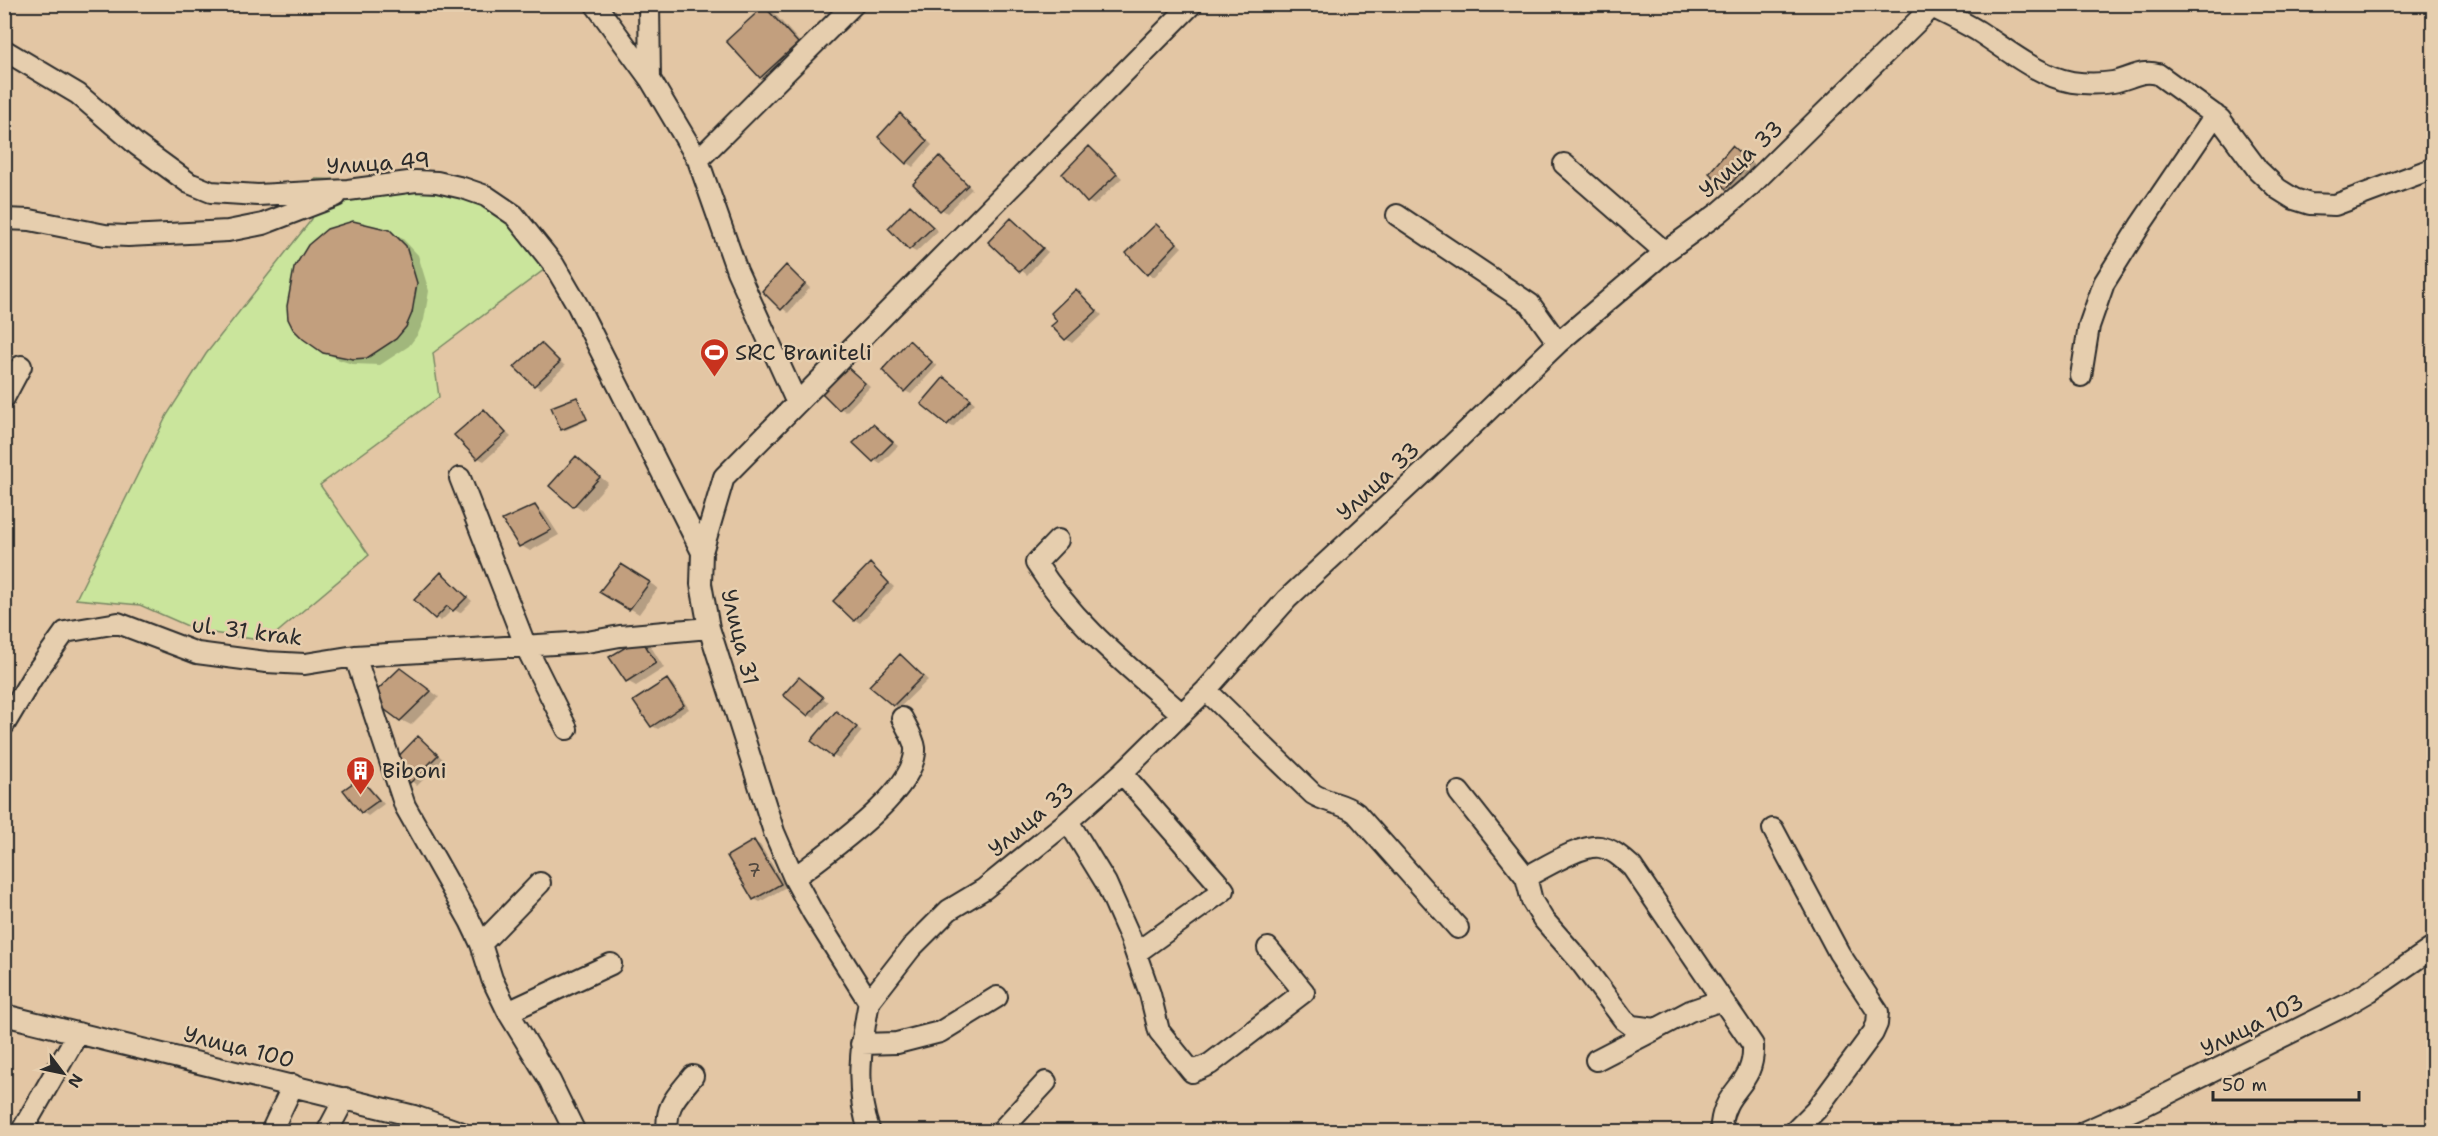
<svg xmlns="http://www.w3.org/2000/svg" width="2438" height="1136" font-family="'Shantell Sans',sans-serif">
<rect width="100%" height="100%" fill="#e3c6a4"/>
<filter id="ink" filterUnits="userSpaceOnUse"><feTurbulence type="fractalNoise" baseFrequency=".0167" numOctaves="2"/><feDisplacementMap in="SourceGraphic" scale="12" xChannelSelector="R" yChannelSelector="G"/><feConvolveMatrix kernelMatrix="1 2 1 2 8 2 1 2 1" color-interpolation-filters="sRGB"/></filter>
<g filter="url(#ink)">
<path fill="#cae59c" stroke="#7a8864" stroke-width="1.5" d="M315,179L416,181L514,215L549,266L433,353L439,397L320,485L369,555L267,641L199,631L140,605L76,599L167,415L206,354L312,219Z"/>
<path fill="#0003" d="M764,8L774,13L806,49L770,82L761,77Z
M901,114L932,145L913,167L907,163Z
M1089,148L1122,178L1094,205L1088,202Z
M1738,152L1755,166L1733,191L1727,187Z
M940,158L972,189L947,213L941,209Z
M910,207L938,231L916,252L910,249Z
M1011,220L1048,252L1027,275L990,242Z
M1157,225L1182,247L1154,277L1148,274Z
M390,231L403,239L418,255L429,291L424,320L418,334L409,346L380,365L352,364L337,359L312,344Z
M787,267L810,288L788,313L764,291Z
M1076,291L1102,315L1072,343L1066,339L1059,321Z
M910,342L937,366L911,394L905,391Z
M542,344L565,366L541,389L535,385Z
M846,366L870,387L846,412L840,408Z
M950,382L975,403L953,427L947,424Z
M577,398L588,420L564,431L562,429Z
M484,411L511,437L484,461L478,458Z
M873,426L898,446L880,464L874,460Z
M576,458L608,483L583,511L574,505Z
M535,507L544,512L559,535L530,551L520,545Z
M870,565L894,587L860,623L855,620Z
M622,566L658,588L639,614L602,591Z
M442,574L472,601L460,613L453,609L441,621L435,617Z
M641,640L650,645L664,668L636,686L627,681Z
M906,660L928,680L899,708L893,705Z
M410,675L439,697L411,725L401,720Z
M799,678L828,702L814,718L809,715Z
M667,680L673,684L689,709L658,729L652,726Z
M842,716L862,731L839,759L833,756Z
M419,738L443,759L417,786L393,764Z
M360,780L366,783L384,804L368,816L362,812Z
M754,842L760,845L786,887L760,902L754,899Z"/>
<path fill="#c29f7e" stroke="#2b2b2b" stroke-width="1.5" d="M764,6L798,43L760,78L726,41Z
M900,113L927,141L906,164L878,137Z
M1089,146L1117,174L1087,203L1062,174Z
M1732,146L1750,162L1726,189L1709,173Z
M939,156L968,185L940,211L913,184Z
M910,205L933,227L909,250L888,228Z
M1011,218L1043,248L1020,272L988,242Z
M353,221L390,230L406,246L417,283L412,313L406,327L396,339L367,358L353,359L323,353L303,339L293,329L288,319L287,306L294,268L308,245L327,229Z
M1156,224L1177,243L1147,275L1126,253Z
M786,265L805,284L781,310L762,291Z
M1076,289L1097,311L1065,340L1051,326L1057,321L1051,313Z
M909,340L932,362L904,392L882,370Z
M541,343L560,362L534,386L514,367Z
M845,365L865,383L839,410L820,391Z
M944,377L971,399L947,425L921,404Z
M577,397L587,419L561,430L551,407Z
M484,409L506,433L477,459L454,435Z
M873,424L893,442L873,462L853,443Z
M576,456L600,477L573,507L549,486Z
M535,505L551,530L519,547L502,520Z
M870,563L889,583L854,621L833,601Z
M621,564L650,582L629,610L599,592Z
M441,572L467,597L453,611L447,606L435,619L414,600Z
M641,638L656,663L626,682L609,657Z
M900,654L923,676L893,706L869,686Z
M400,668L431,691L400,721L369,698Z
M799,677L823,697L808,716L783,695Z
M667,679L684,705L651,727L633,701Z
M836,711L857,727L832,757L811,741Z
M418,736L438,755L410,783L391,764Z
M360,778L379,800L361,813L343,790Z
M754,840L781,884L753,900L727,856Z"/>
<g fill="none" stroke-linecap="round" stroke-linejoin="round">
<defs>
<path id="minor" d="M595,4L650,79L698,160L737,271L797,403
M649,4L650,79
M1932,7C1948,15 1963,22 1978,31C2006,49 2038,76 2072,82C2085,84 2100,84 2113,82C2130,79 2141,69 2158,74L2220,119L2258,170L2278,189L2294,199L2310,204L2335,205L2434,168
M4,50L78,94L137,145L189,183L211,192L258,195L348,190L416,181L437,182L463,188L486,196L514,215L554,265L578,306L702,552
M698,160L854,4
M1564,164L1665,252
M1397,215L1530,304L1558,343
M4,219L30,220L105,235L128,236L228,231L263,224L336,196
M2081,376L2089,326L2104,283L2141,224L2215,115
M4,398L21,366
M460,478L526,647L567,729
M1058,540L1036,563C1074,624 1129,667 1182,714
M355,656L405,806L470,921L481,944L492,979L508,1012L550,1081L575,1132
M1206,690L1313,794C1327,803 1344,803 1356,813L1458,928
M4,725L32,678L65,632L118,623L197,653L266,662L305,664L355,656L587,642L620,636L709,628
M1122,773L1224,890L1136,953
M1459,792L1526,877L1532,901L1543,919L1579,960L1624,1020L1632,1026L1656,1029L1690,1011L1722,1000
M1068,821L1106,883L1130,937L1150,994L1159,1031L1192,1072L1210,1064L1304,992L1268,948
M1773,829L1839,953L1878,1012L1877,1024L1873,1033L1816,1110L1794,1132
M1526,877C1544,868 1581,844 1600,847C1613,849 1623,859 1632,867L1753,1045C1755,1086 1725,1088 1721,1124L1726,1132
M794,878C826,853 918,791 915,748C914,739 906,726 902,718
M481,944L540,883
M869,1002L911,948L949,910L984,889L1068,821L1122,773L1206,690L1287,599L1426,470L1558,343L1665,252L1720,212L1748,188L1932,7
M508,1012L611,964
M4,1015L414,1116L460,1132
M861,1044L897,1043L940,1032L997,997
M1596,1060L1656,1029
M21,1132L78,1033
M271,1132L293,1085
M327,1132L345,1098
M668,1132C664,1106 678,1095 693,1076
M870,1132C854,1091 861,1043 869,1002L813,913L794,878L774,832L709,628L701,584L702,552L724,477L1192,4
M1000,1132L1046,1082
M2084,1132L2147,1104L2346,1005L2370,991L2434,947"/>
</defs>
<use href="#minor" stroke="#2b2b2b" stroke-width="24"/>
<use href="#minor" stroke="#e6ceae" stroke-width="20"/>
</g>
</g>
<defs>
<symbol id="stadium-pin" viewBox="-11 -11 22 30"><path d="M0 17L-7.5 6A9.5 9.5 0 1 1 7.5 6Z" fill="#c8321e" stroke="#e6ceae"/><path d="M0-5a6.5 5 0 1 0 0 10a6.5 5 0 1 0 0-10ZM-3.5-1.8h7v3.6h-7Z" fill="#fff"/></symbol>
<symbol id="building-pin" viewBox="-11 -11 22 30"><path d="M0 17L-7.5 6A9.5 9.5 0 1 1 7.5 6Z" fill="#c8321e" stroke="#e6ceae"/><path d="M-4-6H4V6H1V3H-1V6H-4ZM-2.5-4.3h1.7v1.8h-1.7ZM.8-4.3h1.7v1.8H.8ZM-2.5-1h1.7V.8h-1.7ZM.8-1h1.7V.8H.8Z" fill="#fff"/></symbol>
</defs>
<g fill-rule="evenodd">
<use href="#stadium-pin" x="698" y="336" width="33" height="45"/>
<use href="#building-pin" x="344" y="754" width="33" height="45"/>
</g>
<g text-anchor="middle" dominant-baseline="central" stroke-width="5" stroke-linejoin="round" paint-order="stroke">
<g font-size="20" fill="#514840">
<text x="754" y="870">7</text>
</g>
<g font-size="22" fill="#2b2b2b" stroke="#e6ceae">
<text transform="translate(1741 159) rotate(-42)">Улица 33</text>
<text transform="translate(378 163) rotate(-4)">Улица 49</text>
<text transform="translate(1378 481) rotate(-43)">Улица 33</text>
<text transform="translate(247 631) rotate(7)">ul. 31 krak</text>
<text transform="translate(740 637) rotate(76)">Улица 31</text>
<text transform="translate(1031 819) rotate(-40)">Улица 33</text>
<text transform="translate(2252 1025) rotate(-27)">Улица 103</text>
<text transform="translate(239 1047) rotate(14)">Улица 100</text>
</g>
<g font-size="22" fill="#2b2b2b" stroke="#e6ceae" text-anchor="start">
<text x="735" y="352">SRC Braniteli</text>
<text x="382" y="770">Biboni</text>
</g>
</g>
<rect width="2438" height="1136" fill="none" stroke="#e6ceae" stroke-width="24"/>
<rect x="12" y="12" width="2414" height="1112" fill="none" stroke="#2b2b2b" stroke-width="2" filter="url(#ink)"/>
<g transform="translate(63 1073) rotate(122)" stroke="#e6ceae" stroke-width="4.5" paint-order="stroke">
<path d="M0-4.5L10 22L0 15L-10 22Z" fill="#2b2b2b"/>
<text y="-9" font-size="16" font-weight="bold" text-anchor="middle" fill="#2b2b2b">N</text>
</g>
<path d="M2213 1091v9h146v-9" fill="none" stroke="#2b2b2b" stroke-width="3"/>
<text x="2222" y="1091" font-size="18" fill="#2b2b2b" stroke="#e6ceae" stroke-width="4.5" paint-order="stroke">50 m</text>
</svg>
